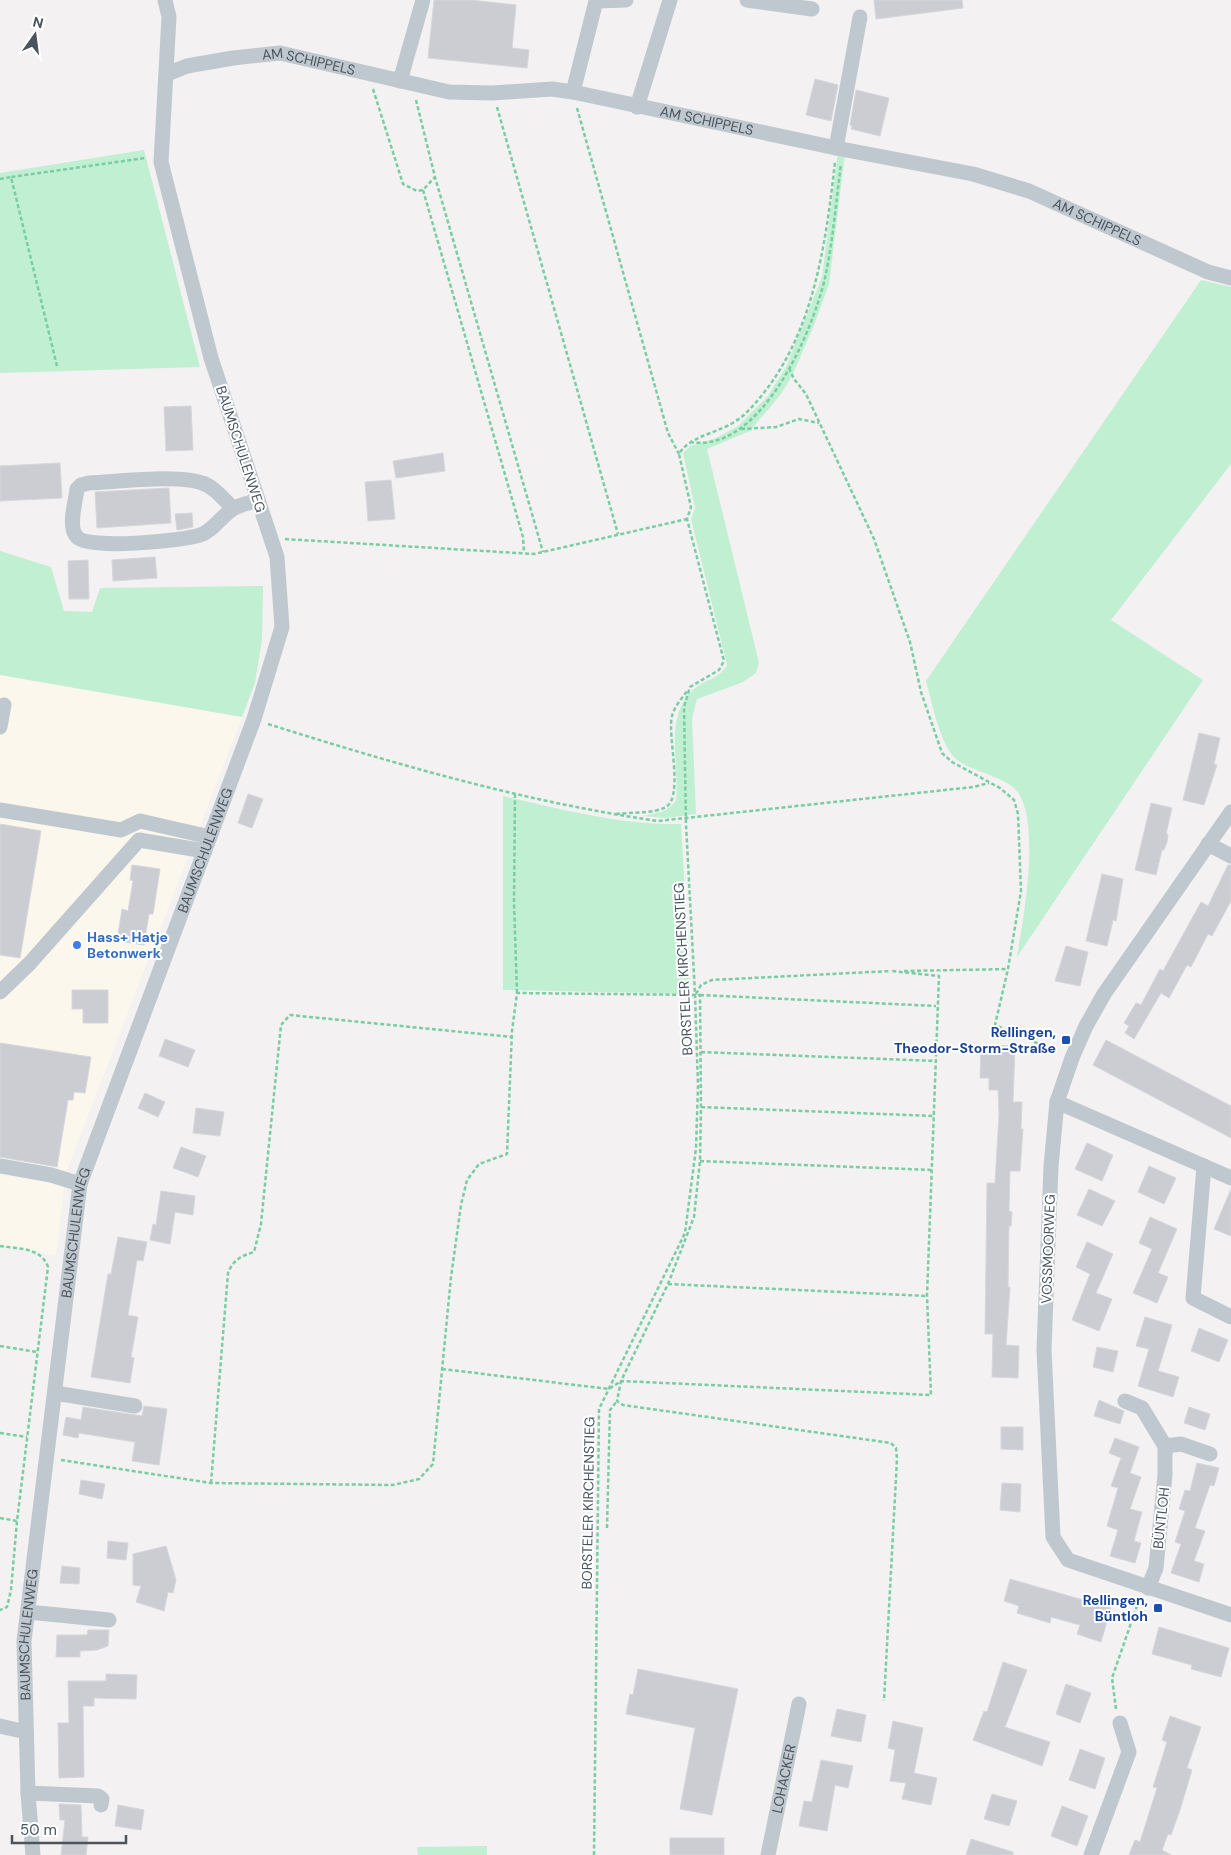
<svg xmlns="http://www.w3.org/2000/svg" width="1231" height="1855" font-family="'DM Sans',sans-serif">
<rect width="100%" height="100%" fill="#f3f1f1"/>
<path fill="#fcf7ec" d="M0,675L242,717L66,1173L56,1255L0,1245Z"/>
<path fill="#c1efd2" d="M144,150L200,367L0,373V173Z
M838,153L845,154L829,284L814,325L792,376L781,394L750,431L707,449L759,663L756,673L743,682L697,699L692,719L696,814L666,818L643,816C656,813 668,813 676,800C680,765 663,716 694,689C707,678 717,681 727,665L691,519L695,508L683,453L690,446L716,438L738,426L767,397L786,367L822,277Z
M1201,280L1231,287V464L1111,620L1203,680L1017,957C1023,921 1043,815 1014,788C999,775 970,771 956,759C940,745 932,702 926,681Z
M0,551L51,567L64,611L92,612L100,588L263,586L262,640L255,683L242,717L0,675Z
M503,796C561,809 621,825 681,824L691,994L503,990Z
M487,1846V1855H418L417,1847Z"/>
<path fill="#cbcdd3" stroke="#d5d7dc" d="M434,0H471L516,5L512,48L529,50L527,68L428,58Z
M874,0H962L963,8L876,19Z
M815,79L838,85L831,121L806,115Z
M856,90L889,98L880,136L851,129L852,126L850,125Z
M191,406L193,450L166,451L164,407Z
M443,453L445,471L396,478L393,461Z
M60,463L62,498L0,501V466Z
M391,480L395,519L368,521L365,482Z
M169,488L171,523L97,528L95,492Z
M192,513L193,527L177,530L175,514Z
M155,557L157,578L113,581L112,560Z
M88,560L89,599H69L68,561Z
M1199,733L1220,738L1214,764L1217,765L1204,805L1183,800Z
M248,794L263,799L252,828L238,823Z
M1151,803L1172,808L1166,834H1168L1167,842L1164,850H1162L1156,875L1135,870Z
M0,824L41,831L20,958L0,955Z
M132,865L160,869L153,914H149L144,945L117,941L122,909L128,911L133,881L130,880Z
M1228,865H1231V901L1212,936L1208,934L1191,967L1187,965L1169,998L1161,993L1134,1039L1125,1033L1129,1026L1124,1023L1136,1003L1141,1005L1160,969L1163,971L1201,902L1208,906Z
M1102,874L1123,879L1116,921L1113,920L1107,946L1086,941Z
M1066,946L1088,952L1080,986L1055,981Z
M72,990H108V1023H83V1009H72Z
M165,1039L195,1050L188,1067L159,1056Z
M1106,1040L1231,1106V1138L1093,1065Z
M0,1043L91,1057L85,1093L74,1092L73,1100H68L57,1167L0,1157Z
M981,1045L1015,1046L1013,1102H1022L1021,1129H1023L1020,1171H1010L1009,1211L1012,1212L1011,1226H1009L1008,1287H1010L1006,1345L1019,1346L1018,1378L992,1377L993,1334H985L987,1183H995L999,1114L998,1090H989V1078H980Z
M145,1093L165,1102L158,1117L138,1108Z
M196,1108L224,1112L220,1136L193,1133Z
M1087,1143L1113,1155L1102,1181L1075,1169Z
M181,1147L206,1156L198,1177L173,1168Z
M1149,1166L1176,1178L1164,1204L1138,1192Z
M1089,1189L1115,1201L1102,1226L1077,1215Z
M1231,1189V1236L1214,1229Z
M161,1191L195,1196L193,1215L175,1212L170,1244L150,1240L153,1224L156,1225Z
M1150,1217L1177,1229L1158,1273L1168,1277L1157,1303L1133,1293L1152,1249L1139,1243Z
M118,1237L147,1242L143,1261L137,1260L128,1315L138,1317L131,1357L134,1358L130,1383L91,1377L108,1274H111Z
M1087,1242L1113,1254L1096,1293L1112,1299L1099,1331L1072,1320L1090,1274L1076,1267Z
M1145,1317L1172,1325L1158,1371L1179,1377L1173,1397L1138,1386L1149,1349L1136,1346Z
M1199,1328L1228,1340L1219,1362L1191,1351Z
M1097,1347L1118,1351L1113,1372L1093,1367Z
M1099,1400L1124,1411L1120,1424L1094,1416Z
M144,1406L167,1409L159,1465L132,1461L135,1442L79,1433L78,1438L63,1435L66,1417L81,1420L83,1407L142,1416Z
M1189,1407L1210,1414L1205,1430L1184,1423Z
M1001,1427H1023V1450L1001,1449Z
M1115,1438L1139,1447L1130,1473L1141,1477L1130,1509L1142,1512L1134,1541L1141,1543L1135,1563L1110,1556L1118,1530L1107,1526L1118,1488L1111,1486L1121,1458L1109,1453Z
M1197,1463L1219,1468L1214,1486L1210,1485L1195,1528L1205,1531L1194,1561L1204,1564L1199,1582L1171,1573L1181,1544L1175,1542L1185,1511L1179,1509L1185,1490L1190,1491Z
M81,1480L105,1484L102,1499L79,1494Z
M1002,1483L1021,1484L1020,1512L1000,1510Z
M108,1541L128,1543L126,1560L107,1558Z
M166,1546L176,1580L173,1593L168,1592L164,1611L136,1602L141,1586L133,1585V1554Z
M62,1566L80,1568L79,1584L60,1583Z
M1010,1579L1111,1608L1101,1642L1077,1634L1080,1625L1051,1617L1050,1623L1017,1613L1019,1606L1004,1601Z
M1159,1627L1229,1648L1221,1677L1191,1669L1192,1665L1152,1654Z
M88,1630H109L108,1646L97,1650L80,1651V1657H56L57,1635H87Z
M1003,1662L1027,1670L1005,1727L1050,1742L1042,1766L973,1740L984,1711L987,1712Z
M638,1669L738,1689L712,1815L680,1809L695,1728L626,1714L630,1694L633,1695Z
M106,1674L137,1675L136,1699L94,1698V1706H83L84,1777L59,1778L58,1723H69L68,1681H106Z
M1066,1684L1091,1693L1080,1723L1056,1714Z
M837,1709L866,1715L861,1742L831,1736Z
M1170,1716L1201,1727L1187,1768L1192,1770L1180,1810L1171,1835L1168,1834L1162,1850L1171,1855H1129L1135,1840L1140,1842L1157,1788L1153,1787L1167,1742L1162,1740Z
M893,1721L923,1728L914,1773L937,1778L931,1805L902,1799L906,1783L890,1781L895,1750L888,1748Z
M1080,1749L1105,1758L1095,1789L1069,1780Z
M821,1760L853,1766L848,1788L835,1785L827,1831L799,1826L804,1801L812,1802Z
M992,1794L1017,1801L1009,1826L984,1819Z
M59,1804L81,1805L82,1837H88L86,1855H61L65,1820H60Z
M118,1805L144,1810L141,1830L115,1826Z
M1062,1806L1088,1816L1077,1846L1051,1836Z
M670,1838H724V1855H670Z
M971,1839L1013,1852V1855H966Z"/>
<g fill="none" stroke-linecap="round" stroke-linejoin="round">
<path stroke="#79cda3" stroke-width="2.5" stroke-dasharray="4 2.5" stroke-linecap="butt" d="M373,89L403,184L417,191L423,190L435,177
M416,100L435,177L543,552
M497,107L618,534
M577,108L668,433L679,454
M0,179L11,177
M423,190L523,537L524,553
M57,366L11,177L145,158
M789,368L794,379L806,394L874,539L910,642L921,692L942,753L952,762L1000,788L1014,800L1018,814L1021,891L1008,969L995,1025L1058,1052
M741,429L776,427L799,419L819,423
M690,442C761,454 812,333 825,278C833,241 836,202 841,164
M285,539L534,554L687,519
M268,724C395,764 525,802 658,821L973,787L989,783
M515,794L514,902L517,993
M616,814C631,812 653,814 666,807C684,796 667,735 672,716C674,707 682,698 688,690
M904,971L1008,969
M696,994L701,985L712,980L891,971
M700,995L936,1006
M701,1052L936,1061
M701,1107L934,1116
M700,1161L932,1170
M0,1246C18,1249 41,1247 48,1267L17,1521L11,1590L7,1607L0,1610
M668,1284L927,1296
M0,1346L37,1352
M442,1369L609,1389L621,1381L617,1401L623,1405L891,1443L896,1448L897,1459L884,1701
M0,1433L27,1437
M61,1460L211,1483L393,1485L419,1479L433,1464L451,1277L461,1205L467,1180L479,1164L507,1154L512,1031L517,993L700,995L701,1107L700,1161L694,1217L668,1284L621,1381L931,1395L927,1296L939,976L892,971
M211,1483L228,1273C233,1260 241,1256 254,1252L261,1224L281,1025L290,1015L512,1037
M0,1518L17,1521
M607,1528L610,1410L617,1401
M1116,1709L1112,1678L1139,1600
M594,1855L599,1409L685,1233L696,1148L698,1086L695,994L686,824L684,707L690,687L719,670L724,661L687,519L691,507L679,454C691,433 725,434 746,413C812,347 825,251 835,162"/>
<g stroke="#bfc8cf" stroke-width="15">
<path d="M747,0L812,9"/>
<path id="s1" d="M167,74L187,66L233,58L280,53L449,92L492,93L552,89L573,92L836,148L973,174L1029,191L1208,272L1231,278"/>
<path d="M400,81L423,0"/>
<path d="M573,92L596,1L626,0"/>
<path d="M637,107L670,0"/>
<path d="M836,148L860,17"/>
<path d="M233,508C225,501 217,490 207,485C183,473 117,482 89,483L81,485L77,489C76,501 67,527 77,537C88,550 183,541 200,535C213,531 221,516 233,509C240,504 250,503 258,500"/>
<path d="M0,727L4,705"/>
<path d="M0,810L121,830L140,821L210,837"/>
<path d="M1231,812L1104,994L1086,1026L1072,1058L1057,1102L1051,1166L1044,1350L1053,1537L1068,1560L1231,1615"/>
<path d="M1208,844L1231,856"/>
<path d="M0,992L30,963L139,840L205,851"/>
<path d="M1057,1102L1231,1178"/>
<path d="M0,1166L51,1175L80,1184"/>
<path d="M1204,1166L1193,1298L1231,1317"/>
<path d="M55,1393L135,1406"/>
<path d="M1125,1401L1142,1408L1165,1446V1475L1156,1568L1148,1588"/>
<path d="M1165,1446L1181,1444L1210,1454"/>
<path d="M28,1612L109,1620"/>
<path d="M0,1726L26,1732"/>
<path d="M28,1793L98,1796L102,1799L101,1805"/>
<path id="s2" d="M33,1855L28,1793L24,1641L80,1184L254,719L282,627L277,557L211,358L161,162L169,17L165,0"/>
<path id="s3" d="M768,1855L799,1704"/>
<path d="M1091,1855L1129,1752L1120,1723"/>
</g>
</g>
<circle fill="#3f7fe0" stroke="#fff" stroke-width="2" cx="77" cy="945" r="5"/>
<g fill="#1a4fb4" stroke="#fff" stroke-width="2">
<rect x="1061" y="1035" width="10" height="10" rx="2.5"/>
<rect x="1153" y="1603" width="10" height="10" rx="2.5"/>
</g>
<g text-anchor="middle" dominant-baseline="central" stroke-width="4" stroke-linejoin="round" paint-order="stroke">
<g font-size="14" fill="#49545e" stroke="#fff">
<text stroke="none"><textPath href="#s1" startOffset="145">AM SCHIPPELS</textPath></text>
<text stroke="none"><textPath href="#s1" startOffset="550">AM SCHIPPELS</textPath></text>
<text stroke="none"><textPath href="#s1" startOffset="955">AM SCHIPPELS</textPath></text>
<text transform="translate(241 449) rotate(72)">BAUMSCHULENWEG</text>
<text stroke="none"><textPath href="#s2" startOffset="1031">BAUMSCHULENWEG</textPath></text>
<text transform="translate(683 969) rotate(-93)">BORSTELER KIRCHENSTIEG</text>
<text stroke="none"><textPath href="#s2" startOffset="626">BAUMSCHULENWEG</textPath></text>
<text transform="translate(1048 1249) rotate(-88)">VOSSMOORWEG</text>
<text transform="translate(588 1503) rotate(-89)">BORSTELER KIRCHENSTIEG</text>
<text transform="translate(1161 1518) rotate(-84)">BÜNTLOH</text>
<text stroke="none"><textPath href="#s2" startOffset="221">BAUMSCHULENWEG</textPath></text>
<text stroke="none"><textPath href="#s3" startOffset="78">LOHACKER</textPath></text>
</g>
<g font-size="14" font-weight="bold" fill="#366cbe" stroke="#fff" text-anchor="start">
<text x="87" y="937">Hass+ Hatje<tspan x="87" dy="16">Betonwerk</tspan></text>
</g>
<g font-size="14" font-weight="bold" fill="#164399" stroke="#fff" text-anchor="end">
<text x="1056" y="1032">Rellingen,<tspan x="1056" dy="16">Theodor-Storm-Straße</tspan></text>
<text x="1148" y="1600">Rellingen,<tspan x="1148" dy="16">Büntloh</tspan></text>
</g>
</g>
<g transform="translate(35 35) rotate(14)" stroke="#ffffff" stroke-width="4" paint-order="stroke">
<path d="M0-4L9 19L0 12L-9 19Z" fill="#49545e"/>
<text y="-8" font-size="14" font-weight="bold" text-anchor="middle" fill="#49545e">N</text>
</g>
<path d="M12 1835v8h114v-8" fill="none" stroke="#49545e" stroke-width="2.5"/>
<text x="20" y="1835" font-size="15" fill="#49545e" stroke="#ffffff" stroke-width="4" paint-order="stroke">50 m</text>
</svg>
